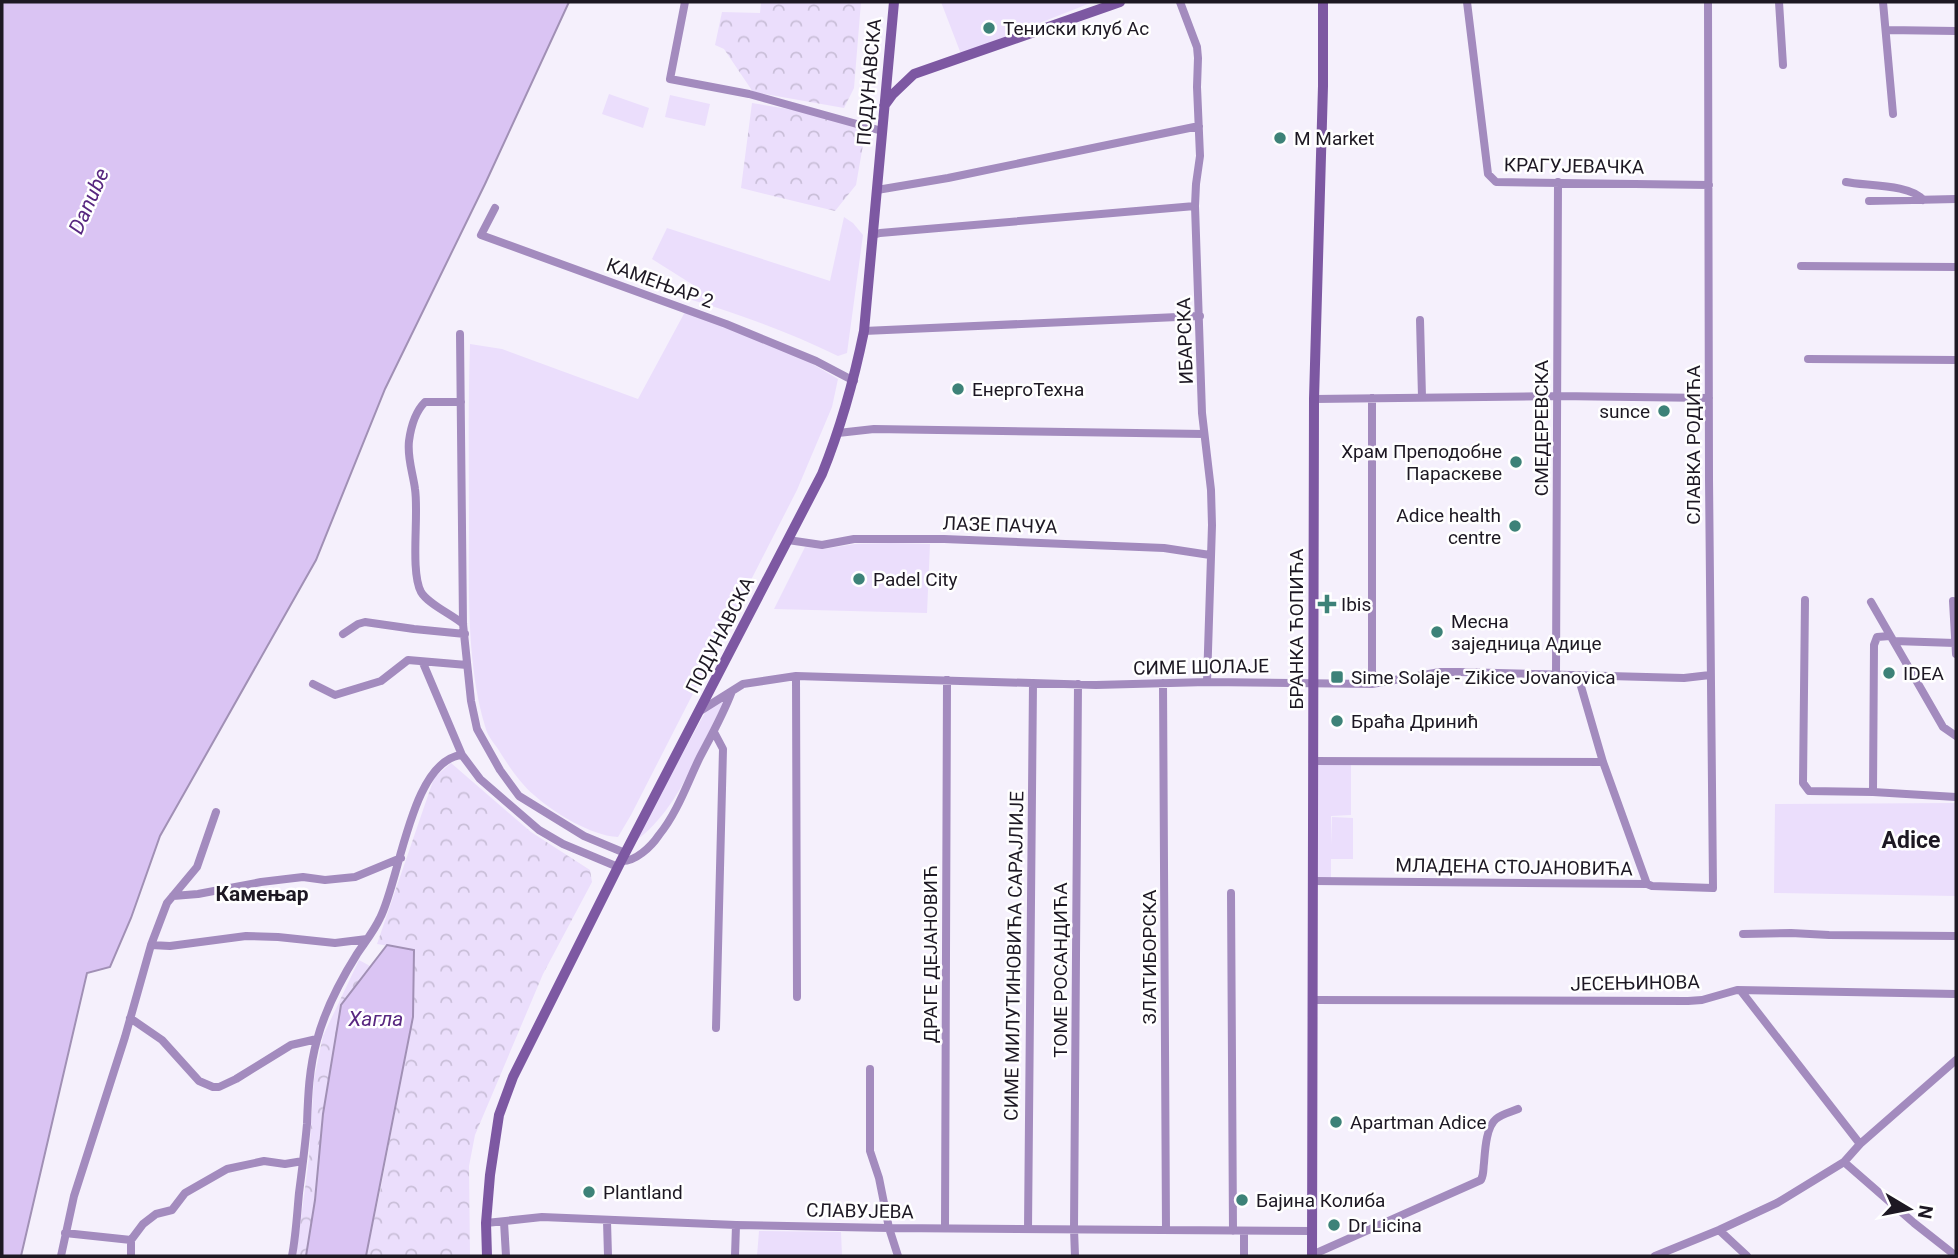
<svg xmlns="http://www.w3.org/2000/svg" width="1958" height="1258" font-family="Roboto,sans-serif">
<defs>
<pattern id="forest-crowns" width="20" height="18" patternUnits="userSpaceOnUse" patternTransform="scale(1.75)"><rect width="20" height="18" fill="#ebdefc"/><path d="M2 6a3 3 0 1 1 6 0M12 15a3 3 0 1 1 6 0" fill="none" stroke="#c9bed8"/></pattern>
</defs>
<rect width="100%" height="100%" fill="#f5f0fc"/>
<path fill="#ebdefc" d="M941,2H1093L961,54Z
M609,94L649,108L643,128L602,114Z
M670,95L710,104L705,126L665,117Z
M844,217L853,223L863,235L847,353L838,356C791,333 742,315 692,300L698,288L652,259L667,228L830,281Z
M686,310L804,359L838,379L832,407L797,490L631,815L618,837C592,836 554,813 534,795C520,783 508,765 498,749C493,742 487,735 485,726C466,663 469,586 469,520C469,461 468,403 470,344L502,349L638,399Z
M891,543L930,544L927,613L774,609L805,547L824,549L855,544Z
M727,697C698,746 682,808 634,842L707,709Z
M1317,765H1351V815L1331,816V845L1332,817L1353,818V859H1331V878H1318Z
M1956,803V896L1774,893L1775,804Z
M759,1231L841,1232L842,1256H757Z"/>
<path fill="url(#forest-crowns)" d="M761,2H861L854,88L844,108L753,92L724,49L715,45L722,12L760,13Z
M752,103L856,120L863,145L856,185L835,211L741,188Z
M451,763L531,832L590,870L592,882L543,974L475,1135L469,1166L470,1256H366L380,1192L413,1017L414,950L377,944L434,778Z
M359,960L370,966L341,1005L323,1114L315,1200L306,1256H296L309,1158L314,1079L323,1036Z"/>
<path fill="#dac4f3" stroke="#a190b5" stroke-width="2" d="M2,2H569L485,184L385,389L316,560L160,836L131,918L110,967L87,973L21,1256H2Z
M387,945L414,950L413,1017L366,1256H306L315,1200L323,1114L341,1005Z"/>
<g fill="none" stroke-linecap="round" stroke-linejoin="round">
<path stroke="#a38bbe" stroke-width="8" d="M685,2L670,79L749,94L882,131
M1180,2L1197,47L1198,58L1197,87L1200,156L1196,184L1195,206L1202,413L1211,490L1212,525L1207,682
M1467,2L1488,174L1496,182L1709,185
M1779,2L1783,65
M1883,2L1893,114
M1886,30L1956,31
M1846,182C1865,186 1911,184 1923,200
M877,190L948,178L1199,126
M1869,201L1956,199
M495,208L481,235L726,324L816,361L854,381
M873,235L880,233L1195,206
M1801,266L1956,267
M1420,320L1422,397
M864,331L1200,316
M460,334L463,624L471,701L477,729L500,770L519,796L584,836L625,853
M1808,359L1956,360
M1372,398V684
M1314,399L1557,396L1709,398
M461,402H425C415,412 411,426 409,441C407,458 413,473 415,489C419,515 410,571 421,592C428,604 451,614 463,624
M838,433L874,429L1204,434
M788,540L822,545L854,539H944L1164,548L1210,555
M1805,600L1803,783L1809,791L1873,792L1956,797
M1953,601L1956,654
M1871,602L1943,727L1956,736
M343,634L358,624L365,622L414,629L465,634
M1894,641L1955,643
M423,663L462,755L480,779L539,830L563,844L618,867
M1556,674L1558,182
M796,676L797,997
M1578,676L1603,762L1647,884
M1163,683L1166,1230
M313,684L335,695L381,681L408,660L467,665
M700,711L743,684L796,676L1096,685L1207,682L1372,684L1440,672H1460L1684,678L1710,675
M714,732L723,749L716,1028
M1313,761L1603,762
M1873,792L1874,645L1877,637L1890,636
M621,861C635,862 651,847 659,835C677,813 687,784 699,759C711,736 723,715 732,691
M1314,881L1647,884L1652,886L1713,888L1709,479L1708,2
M1231,893L1233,1231
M173,896L198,894L261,882L303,877L325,880L355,877L401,858
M1743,934L1791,933L1829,935L1956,936
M151,945L170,946L246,936L278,937L335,943L367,939
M1741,991L1860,1144
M1313,1000L1688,1001L1702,1000L1737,990L1956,994
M130,1018L162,1040L199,1081L213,1087H219L236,1079L291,1045L317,1039
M870,1069V1151L879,1178L889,1228L898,1256
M1844,1162L1914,1223L1956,1256
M607,1221L608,1256
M504,1222L506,1256
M486,1223L542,1217L736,1225L889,1228L1312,1231
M945,1228L947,680
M1028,1229L1033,683
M1719,1230L1747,1256
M1244,1232V1256
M65,1233L131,1240
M1312,1255L1481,1180C1484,1174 1483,1170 1484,1163C1485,1151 1486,1127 1496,1119C1502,1114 1511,1112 1518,1109
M61,1256L74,1196L125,1037L151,945L167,903L197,867L216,812
M131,1256V1240L143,1224L156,1214L172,1210L185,1193L227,1169L264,1161L285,1164L303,1161
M292,1256C296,1235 297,1214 299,1193C302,1170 305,1147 307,1124C308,1096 309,1068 317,1040C325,1010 340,981 357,954C365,942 374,931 380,918C400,880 411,760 462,755
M735,1256L736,1225
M1075,1256L1074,1229L1078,684
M1655,1256L1719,1230L1777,1203L1844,1162L1860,1144L1956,1060"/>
<path stroke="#7d58a2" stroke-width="10" d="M884,106L892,95L914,74L1120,2
M487,1256L486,1223L490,1175L499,1115L513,1077L621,861L822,474C841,427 854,380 864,331L894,2
M1312,1256L1314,399L1323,86V2"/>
</g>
<g fill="#3d8278" stroke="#fff" stroke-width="2.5">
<circle cx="989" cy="28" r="7"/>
<circle cx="1280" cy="138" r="7"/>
<circle cx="958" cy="389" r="7"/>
<circle cx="1664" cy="411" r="7"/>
<circle cx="1516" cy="462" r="7"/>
<circle cx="1515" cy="526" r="7"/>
<circle cx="859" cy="579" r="7"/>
<path d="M1323.5 593.5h7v7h7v7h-7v7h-7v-7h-7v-7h7z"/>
<circle cx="1437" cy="632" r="7"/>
<circle cx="1889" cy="673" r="7"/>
<rect x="1330" y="670" width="14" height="14" rx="3.5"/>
<circle cx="1337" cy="721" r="7"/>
<circle cx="1336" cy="1122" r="7"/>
<circle cx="589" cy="1192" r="7"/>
<circle cx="1242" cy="1200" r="7"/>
<circle cx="1334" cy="1225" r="7"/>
</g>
<g text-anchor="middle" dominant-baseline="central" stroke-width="5" stroke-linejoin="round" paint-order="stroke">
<g font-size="19" fill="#1d1823" stroke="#fff" text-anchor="start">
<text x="1003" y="28">Тениски клуб Ас</text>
<text x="1294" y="138">M Market</text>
<text x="972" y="389">ЕнергоТехна</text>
<text x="1650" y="411" text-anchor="end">sunce</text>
<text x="1502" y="451" text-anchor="end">Храм Преподобне<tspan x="1502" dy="22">Параскеве</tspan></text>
<text x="1501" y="515" text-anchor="end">Adice health<tspan x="1501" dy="22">centre</tspan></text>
<text x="873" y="579">Padel City</text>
<text x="1341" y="604">Ibis</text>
<text x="1451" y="621">Месна<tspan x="1451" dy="22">заједница Адице</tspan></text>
<text x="1903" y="673">IDEA</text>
<text x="1351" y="677">Sime Solaje - Zikice Jovanovica</text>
<text x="1351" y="721">Браћа Дринић</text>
<text x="1350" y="1122">Apartman Adice</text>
<text x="603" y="1192">Plantland</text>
<text x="1256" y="1200">Бајина Колиба</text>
<text x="1348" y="1225">Dr Licina</text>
</g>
<g font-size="19" fill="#1d1823" stroke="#fff">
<text transform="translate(869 82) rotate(-85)">ПОДУНАВСКА</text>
<text transform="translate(1574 166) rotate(1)">КРАГУЈЕВАЧКА</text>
<text transform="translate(660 283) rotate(20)">КАМЕЊАР 2</text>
<text transform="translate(1185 341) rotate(-92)">ИБАРСКА</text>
<text transform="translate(1541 428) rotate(-90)">СМЕДЕРЕВСКА</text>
<text transform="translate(1693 445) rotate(-90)">СЛАВКА РОДИЋА</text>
<text transform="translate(1000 525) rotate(2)">ЛАЗЕ ПАЧУА</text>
<text transform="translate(1296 629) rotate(-90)">БРАНКА ЋОПИЋА</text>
<text transform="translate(720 635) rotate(-63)">ПОДУНАВСКА</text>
<text transform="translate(1201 667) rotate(-1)">СИМЕ ШОЛАЈЕ</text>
<text transform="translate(1514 867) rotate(1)">МЛАДЕНА СТОЈАНОВИЋА</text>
<text transform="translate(930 954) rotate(-90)">ДРАГЕ ДЕЈАНОВИЋ</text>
<text transform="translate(1014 956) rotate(-89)">СИМЕ МИЛУТИНОВИЋА САРАЈЛИЈЕ</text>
<text transform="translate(1149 957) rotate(-90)">ЗЛАТИБОРСКА</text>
<text transform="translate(1060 970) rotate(-90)">ТОМЕ РОСАНДИЋА</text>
<text transform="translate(1635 983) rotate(-1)">ЈЕСЕЊИНОВА</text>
<text transform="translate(860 1211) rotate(1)">СЛАВУЈЕВА</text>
</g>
<g font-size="21" font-style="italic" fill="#582780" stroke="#fff">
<text transform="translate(89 201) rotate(-66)">Danube</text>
<text x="376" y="1019">Хагла</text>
</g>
<g font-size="21" font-weight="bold" fill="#1d1823" stroke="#fff">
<text x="262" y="894">Камењар</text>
</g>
<g font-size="23" font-weight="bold" fill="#1d1823" stroke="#fff">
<text x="1911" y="840">Adice</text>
</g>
</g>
<rect width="1958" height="1258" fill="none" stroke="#1d1823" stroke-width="7"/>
<g transform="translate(1909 1209) rotate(100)" stroke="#ffffff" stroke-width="5" paint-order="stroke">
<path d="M0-5L12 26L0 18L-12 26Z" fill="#1d1823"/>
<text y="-10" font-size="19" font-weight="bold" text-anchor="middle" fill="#1d1823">N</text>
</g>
</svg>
